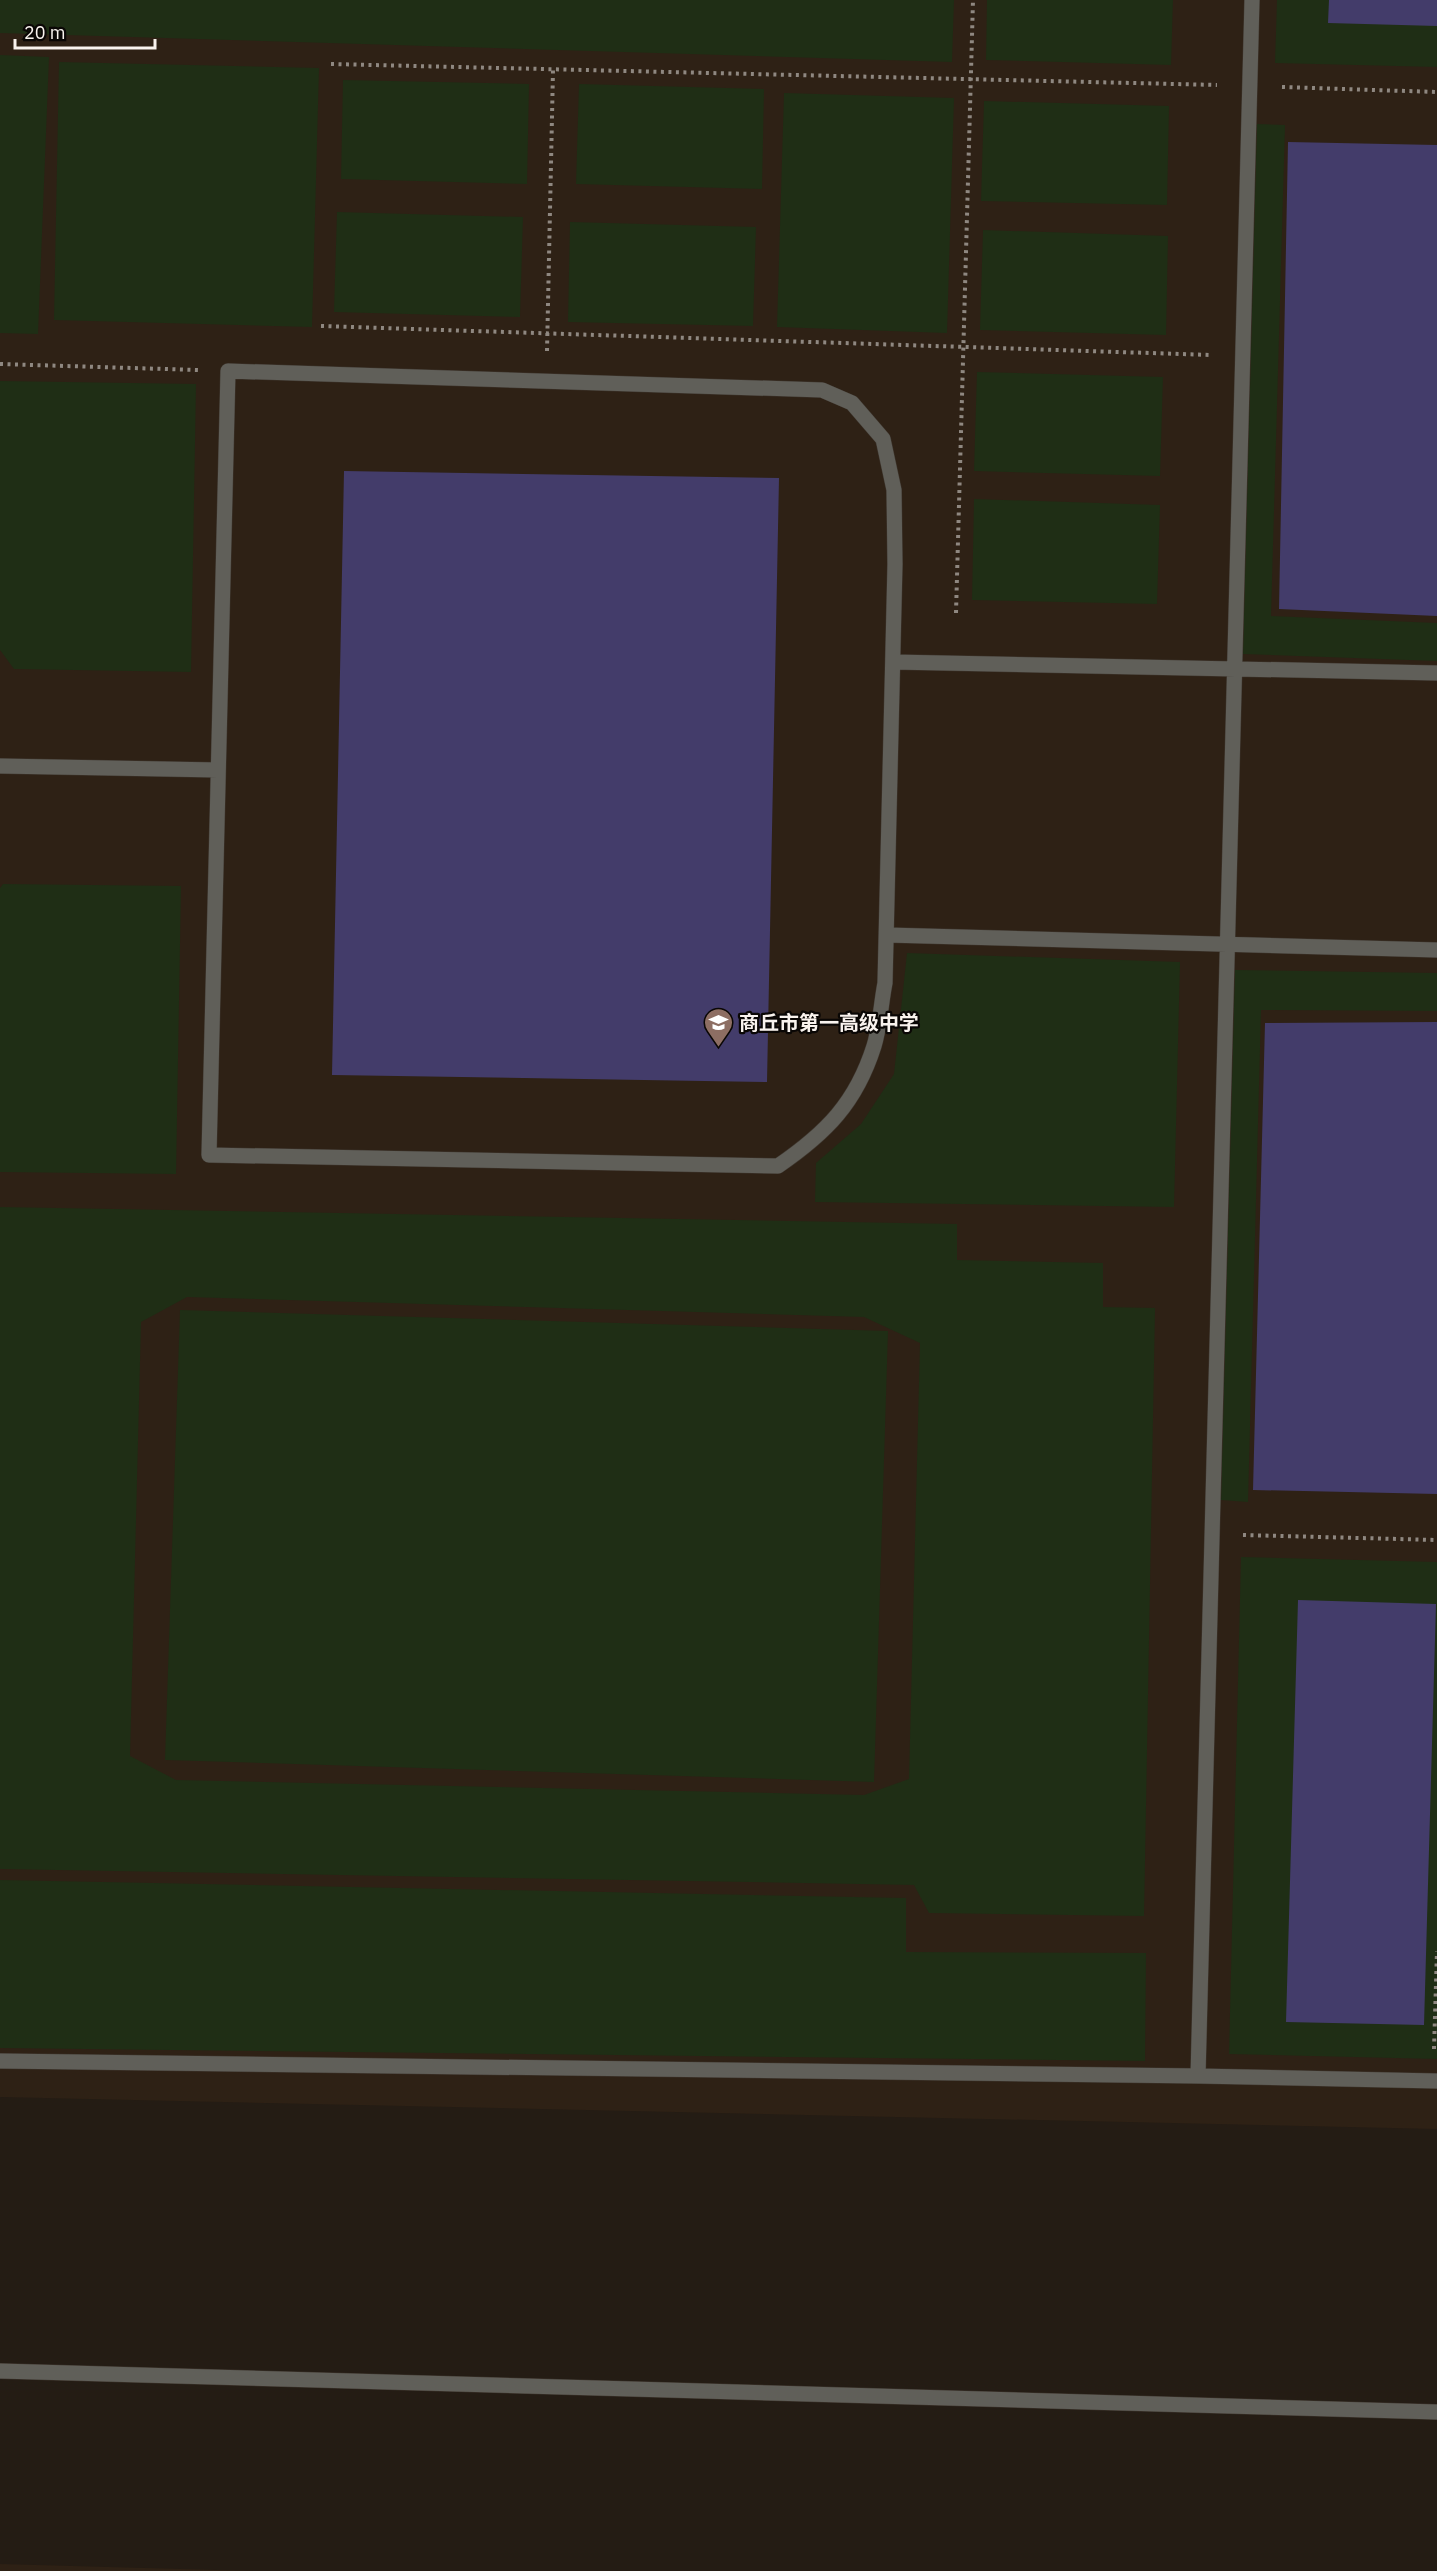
<svg xmlns="http://www.w3.org/2000/svg" width="1437" height="2571" font-family="'IBM Plex Sans','Noto Sans SC',sans-serif">
<rect width="100%" height="100%" fill="#241c14"/>
<path fill="#2e2115" d="M0,0H1437V2129L0,2097Z
M0,2564L254,2571H0Z"/>
<path fill="#1f2e15" fill-rule="evenodd" d="M0,0H954L952,62L0,33Z
M987,0H1173L1171,65L986,60Z
M1277,0H1437V67L1275,63Z
M0,55L49,57L38,334L0,333Z
M59,62L319,68L312,327L54,320Z
M343,80L529,84L527,184L341,179Z
M579,84L764,89L762,189L576,184Z
M784,93L954,98L947,333L777,327Z
M984,101L1169,106L1167,205L981,201Z
M1257,124L1285,125L1271,616L1437,623V661L1243,654Z
M337,212L523,217L520,317L334,312Z
M570,222L756,227L753,326L568,322Z
M983,230L1168,236L1166,335L980,330Z
M977,372L1163,377L1160,476L974,471Z
M0,381L196,384L191,672L14,669L0,650Z
M974,499L1160,505L1157,604L972,600Z
M3,884L181,886L176,1174L0,1172V888Z
M907,953L1180,962L1174,1207L815,1202L816,1163L861,1124L894,1074Z
M1235,970L1437,973V1011L1261,1010L1248,1502L1221,1500Z
M0,1207L957,1224V1260L1103,1263V1307L1155,1308L1144,1916L929,1913L914,1885L0,1869ZM187,1297L864,1317L920,1343L909,1779L864,1795L176,1780L130,1756L141,1322Z
M180,1310L888,1331L874,1782L165,1760Z
M1241,1557L1437,1562V2059L1229,2054Z
M0,1880L906,1898V1952L1146,1953L1145,2061L0,2048Z"/>
<path fill="#433c6a" d="M1329,0H1437V26L1328,23Z
M1288,142L1437,145V616L1279,609Z
M344,471L779,478L767,1082L332,1075Z
M1437,1022V1494L1253,1490L1265,1023Z
M1298,1600L1436,1604L1424,2025L1286,2022Z"/>
<g fill="none" stroke-linecap="round" stroke-linejoin="round">
<defs>
<path id="service" d="M1252,0L1198,2076L1437,2081
M228,371L822,390L852,403L883,439L894,490L895,564L885,983C881,1003 880,1027 874,1046C856,1103 826,1133 778,1166L209,1155Z
M893,662L1437,673
M0,766L218,770
M887,935L1437,950
M0,2061L1198,2076"/>
<path id="tertiary" d="M0,2371L1437,2412"/>
</defs>
<use href="#service" stroke="#3e362e" stroke-width="16"/>
<use href="#tertiary" stroke="#3e362e" stroke-width="16"/>
<path stroke="#8f8881" stroke-width="4" stroke-dasharray="3 4.5" stroke-linecap="butt" d="M331,64L1217,85
M1282,87L1437,92
M321,326L1211,355
M547,351L553,70
M0,364L198,370
M956,613L973,0
M1243,1535L1437,1540
M1434,2049L1437,1951"/>
<use href="#service" stroke="#605f59" stroke-width="15"/>
<use href="#tertiary" stroke="#605f59" stroke-width="15"/>
</g>
<defs>
<symbol id="school-pin" viewBox="-11 -11 22 30"><path d="M0 17L-7.5 6A9.5 9.5 0 1 1 7.5 6Z" fill="#8d6e63" stroke="#0a0705"/><path d="M0-5L7-2L0 1L-7-2ZM-4 1L0 2.5L4 1V4Q0 6-4 4Z" fill="#fff"/></symbol>
</defs>
<g fill-rule="evenodd">
<use href="#school-pin" x="702" y="1006" width="33" height="45"/>
</g>
<g text-anchor="middle" dominant-baseline="central" stroke-width="4.5" stroke-linejoin="round" paint-order="stroke">
<g font-size="20" font-weight="bold" fill="#f9f3ee" stroke="#0a0705" text-anchor="start">
<text x="739" y="1022">商丘市第一高级中学</text>
</g>
</g>
<path d="M15 39v9h140v-9" fill="none" stroke="#f9f3ee" stroke-width="3"/>
<text x="24" y="39" font-size="18" fill="#f9f3ee" stroke="#0a0705" stroke-width="4.5" paint-order="stroke">20 m</text>
</svg>
